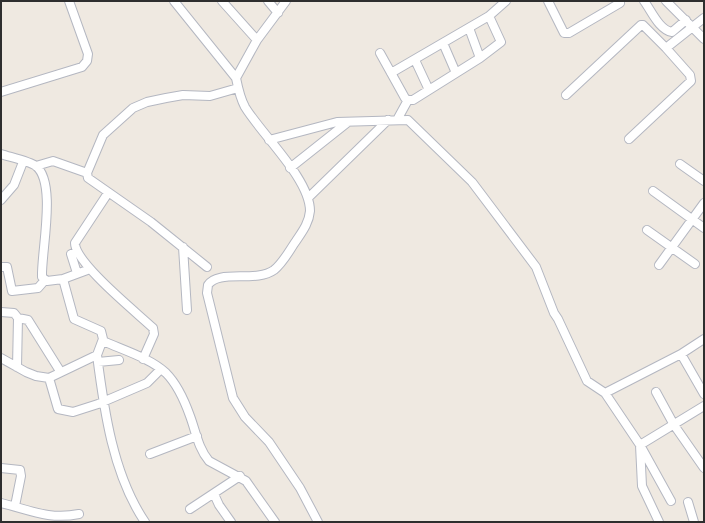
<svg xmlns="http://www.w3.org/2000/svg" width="705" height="523" font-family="'Titillium Web',sans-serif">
<rect width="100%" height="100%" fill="#efe9e1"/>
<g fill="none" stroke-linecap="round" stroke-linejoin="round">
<defs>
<path id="minor" d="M174,1L236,78
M222,1L257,40
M268,1L278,13
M286,1L257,40L236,78C238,88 240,98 245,107C262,135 310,179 310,211C309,223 302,232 296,241C289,251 283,263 274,270C256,283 218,269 208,285L207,293L233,398L245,417L269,442L300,488L318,522
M548,1L564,33H569L620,3
M644,1C651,10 659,30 672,32L686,20
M666,1L704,39
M469,28L480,58
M443,43L456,73
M380,53L405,98L408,100H413L480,58L501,42L489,16
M415,60L429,90
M391,73L489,16L506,1
M1,92L82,67L87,61L88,54L69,1
M566,95L641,25H643L666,48L704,18
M397,120L408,100
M629,139L691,81L690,75L666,48
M269,140L337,122L408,120L472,182L536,267L554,313L558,319L587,381L605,393
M1,154C10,157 29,161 36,166C57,183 41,252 42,277L47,281L63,279L74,319L101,331L103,339L97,355L49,378L36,376L26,372L1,358
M680,164L704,181
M36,166L53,161L87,173
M290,168L348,122
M653,191L704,228
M108,193L75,243C75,263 136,312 153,328L154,334L143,359
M308,198L388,120
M1,200L14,185L23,162
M647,230L695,264
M183,247L187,310
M77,252L71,254L77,273
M659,265L704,203
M1,267H7L12,291L38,288L45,280
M207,267L151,222L88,178L87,173L103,135L133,108L147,102L166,98L183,95L210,96L238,88
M63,279L90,269
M1,312L14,313L18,318L17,367
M18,318L28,320L60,371
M704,339L681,354L704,394
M103,341C123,350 150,358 166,373C176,383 185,402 190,416C196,432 198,448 209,461L246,481L275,522
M97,355C104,410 113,475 145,522
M98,362L119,360
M49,378L58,409L73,412L98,404L147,383L161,369
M656,392L674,425L704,468
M150,454L197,436
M1,468L20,470L21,476L15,506
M214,494L219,505L231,522
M671,501L640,445L704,406
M688,502L694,522
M1,503C30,510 49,520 79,514
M190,509L240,476
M659,522L642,486L640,445L605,393L681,354"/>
</defs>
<use href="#minor" stroke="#b4b7c1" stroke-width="10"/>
<use href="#minor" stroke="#fff" stroke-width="8"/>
</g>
<rect width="705" height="523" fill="none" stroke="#2e2e2e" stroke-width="4"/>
</svg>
